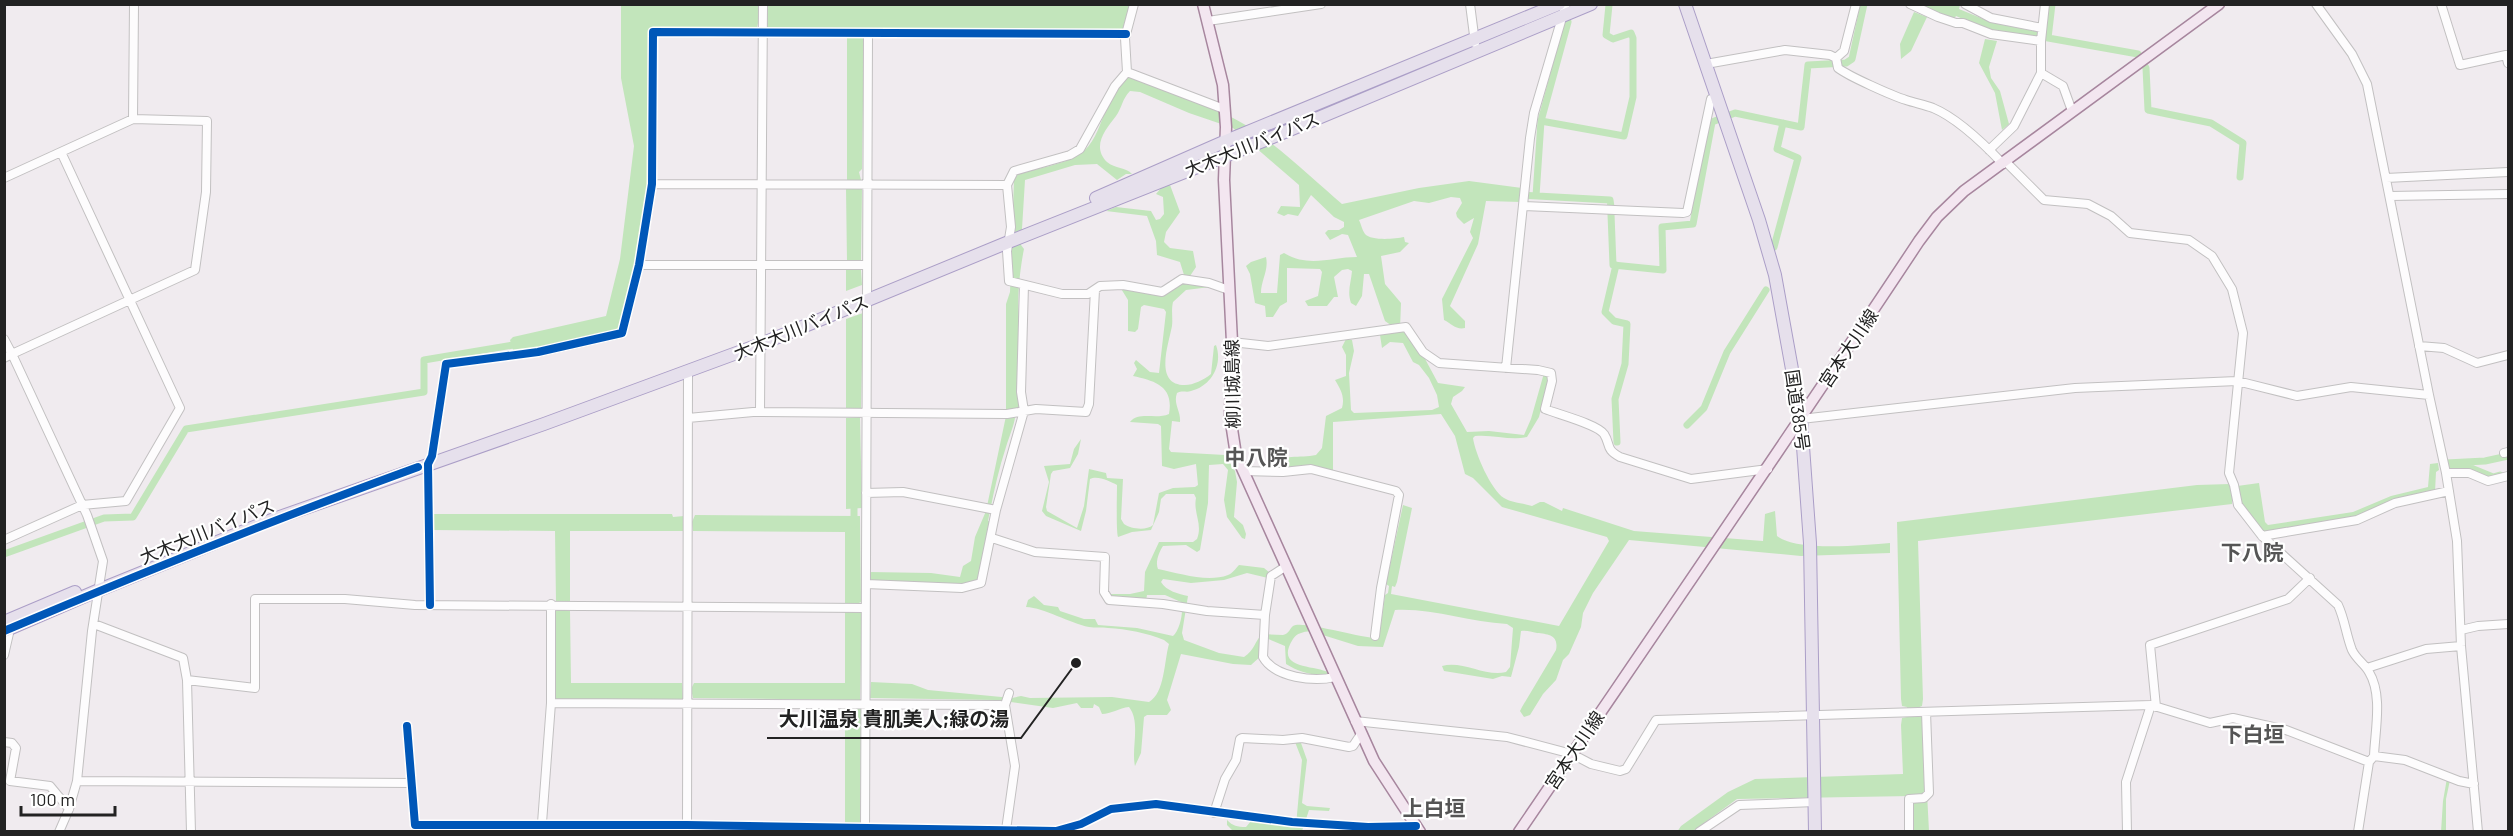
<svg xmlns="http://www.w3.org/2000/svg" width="2513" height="836" font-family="Barlow,'Noto Sans JP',sans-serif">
<rect width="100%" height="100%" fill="#f0ebef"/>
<path fill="#c2e5bb" d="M758,4V7L767,8V4L1130,5L1123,30L768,29L759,18L757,28H649L648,183L635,263L620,327L617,330L516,352L513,350L510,340L513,337L606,316L620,259L634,146L621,78V5Z
M1920,5H1960L1959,9L1993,23L2039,32V37L1988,30L1956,16L1954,19Z
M1914,12L1927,17L1911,51L1901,59L1900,44Z
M847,37H864L862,169L859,172L861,180H847Z
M1985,39L1997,41L1989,67L1991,78L2000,91L2009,124L2002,130L1995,93L1979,63Z
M1131,76L1166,91L1219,109V112C1258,125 1310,177 1342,204L1419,188L1469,181L1522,188L1521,202L1486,201L1478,244L1450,306L1465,321V328C1456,330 1452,324 1444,320L1442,299L1473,238L1470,232L1474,218L1464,224L1457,217L1456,213L1462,203L1460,198L1451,197L1429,203L1414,201L1359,220C1361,224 1362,230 1365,234C1371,241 1395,239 1404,237L1405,242L1409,243L1400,252L1381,256L1385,284L1401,303L1400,329L1404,330L1424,357L1438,383L1465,387L1462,391L1453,397L1451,404L1467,432L1489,431L1524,435L1531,419L1544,373L1549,378L1539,417L1527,437C1511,441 1492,434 1475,436L1473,438C1475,453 1491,490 1504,498C1512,503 1523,503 1532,506L1540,502H1544L1562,511L1563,508L1634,531L1763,541L1765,514L1775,511L1777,536C1797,552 1863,545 1890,543V553L1801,556L1629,540L1593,593L1583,613L1581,627L1569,654L1563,660L1556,680L1543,694L1530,715L1524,717L1520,711L1522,707L1556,650C1559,635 1548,634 1537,633C1531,632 1527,630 1521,631L1519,647L1511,677L1502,676L1493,679L1444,671L1442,666C1462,660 1485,677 1506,672L1510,667L1513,628L1507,624C1469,622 1433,608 1395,610L1383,647L1358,646L1310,631C1303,632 1297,633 1293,639C1272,672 1321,664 1330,674C1314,677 1299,672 1286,664L1285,646L1266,638L1262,655L1251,665L1233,664L1181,654L1167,700L1171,710L1167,715H1147L1144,717L1141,753L1135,766C1131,749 1141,722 1129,707C1119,708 1111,714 1102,714L1099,707L1094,704L1093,708H1081L1077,703L1053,708L996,700L870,698L871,682L912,684L928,690L1012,698L1021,696L1030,698L1112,697L1149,702C1165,693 1164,661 1169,644L1164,640C1147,633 1127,629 1108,628C1102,627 1095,628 1089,627C1069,623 1045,608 1026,607L1028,600L1034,596L1044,605L1058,607L1060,611L1084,619H1095L1098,625L1137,628L1173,636C1180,630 1184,611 1181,602L1165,595H1147L1146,601L1115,599L1107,594H1130L1144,591L1145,572L1159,542H1193L1197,539C1203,524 1193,513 1196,498L1194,494H1166L1161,499L1159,512L1151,530L1132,532L1118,537C1116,530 1117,495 1117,485C1110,481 1097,475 1090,479L1086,511L1081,531L1046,516L1042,511L1049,482L1044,466L1070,464L1074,449L1081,439L1078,454L1070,468L1053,471L1051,474L1046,507L1047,511L1077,528L1084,506L1089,469L1106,473L1107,478L1123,479L1121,519L1124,524C1131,529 1146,531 1153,525L1159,493L1173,488L1195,487L1198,485L1196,464L1174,469L1162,466L1161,426L1158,424L1130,422C1139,411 1156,420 1169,414C1174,386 1155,381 1133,376L1137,369L1134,363L1136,360L1150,372L1159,373L1166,312L1164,309L1144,305L1141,307L1138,329L1135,332L1128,331V300L1120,287L1155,294L1184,275L1180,262L1157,255L1156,241L1147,216L1106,211L1116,207L1151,211L1156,220L1160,219L1164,214L1163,197L1156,194L1161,188L1170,185L1180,212L1166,232L1164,242L1170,248L1193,251L1196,267L1190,276L1191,281L1210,287L1186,290L1173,302C1171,311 1173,318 1172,326C1169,343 1153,385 1185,385C1193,385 1204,380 1211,374L1214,346L1216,345C1223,364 1212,386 1191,391C1186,393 1183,390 1177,393C1173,404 1181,411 1180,422L1172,421L1169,449L1171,452L1225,455L1235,471L1237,482L1234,517L1243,525L1246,534L1245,539L1242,538L1227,517L1224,500L1228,470L1223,464L1209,465L1208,503L1200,550L1197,552L1186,545L1163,546C1159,552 1155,562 1158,569C1179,573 1207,583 1228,575C1233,573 1235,569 1239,565L1264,568L1270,573L1268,578L1247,573L1224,580L1191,583L1163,579L1161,582C1166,591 1179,594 1188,596L1182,633L1184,640L1219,653L1244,657C1254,651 1255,641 1262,634L1283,635C1290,633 1289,629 1293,626C1302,620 1362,639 1379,638L1385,595L1388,593L1389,586L1386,584L1403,505L1412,508L1397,582L1395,587L1392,586L1391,594L1559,626L1609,541L1607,537L1502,507L1473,478L1465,474L1455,436L1441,414L1333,422V471L1315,466L1266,469C1279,452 1298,459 1316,455L1322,448L1326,416L1342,408C1345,397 1341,390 1335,380L1346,376V355L1342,347L1346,339L1352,340L1354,351L1349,373L1351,410L1354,413L1432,410L1439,407L1437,395L1429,378L1419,365L1413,362L1403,343L1390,342L1382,348L1380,335L1392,326L1385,321L1369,274H1364L1362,296L1356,306L1351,303C1347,291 1351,283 1352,271L1348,269L1342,270L1334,277L1338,297H1334L1327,306H1308L1305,301L1318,296L1322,272L1320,269L1287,268V302L1280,306L1273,317H1266L1265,306L1255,303L1250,274L1246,266L1251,262L1266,257C1269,270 1261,280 1261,293H1277L1280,255L1284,253C1308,268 1332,257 1357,257L1348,235L1342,234L1330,240L1325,233L1328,230H1339L1344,227V222L1334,217L1311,195L1298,216L1288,214L1284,216L1277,213L1281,206L1300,207L1299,185L1233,128L1189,113L1140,92L1130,91C1122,99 1122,108 1116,116C1106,129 1091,146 1107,162C1115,169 1126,167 1132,174H1126L1117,180L1097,164L1075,165L1025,180L1021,245L1024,249C1020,268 1014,315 1023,332L1020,408L1016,411C1015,424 1010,434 1006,447C998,471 993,496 988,521L993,522L980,581L960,585L869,580V572L931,573L960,577L963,566L971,561L975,537L986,511L1006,416V304L1010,292L1014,180L1018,174C1037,168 1063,165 1080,154C1106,137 1102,89 1131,76Z
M846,189H862L861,261H847Z
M846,269L861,270L862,285L846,291Z
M863,313L861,409L846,408V319Z
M860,417L862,508L846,509V418Z
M2438,463L2439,470L2436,472L2435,492L2355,517L2263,533L2242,503L2240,498L2232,500V504L1918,541L1923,699L1922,706L1917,708L1918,716L1923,717L1929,831H1914L1912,796L1737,799L1693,831L1677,832L1681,826L1728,792L1755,779L1903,774L1901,725L1902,718L1907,717V707L1902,706L1901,699L1897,522L2197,485L2230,484V487L2259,483L2265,522L2268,525L2353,512L2391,496L2428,487L2430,464Z
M434,514H672L673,517L684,516L683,531H570V602H556L555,531L432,530V515Z
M695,515L860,516L861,602L854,605L845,603V532L693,531L692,522Z
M561,609L570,611L571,683H682L683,698L681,700H556L555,611Z
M845,611L862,613L860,700L693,698L691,689L694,683H845Z
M845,708L861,709L860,824L845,823Z
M1295,742L1301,743L1307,760L1302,803L1307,806L1330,808L1329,811L1309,810L1302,831L1232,830L1227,825V820C1233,826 1237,827 1246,827L1251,821L1296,825L1302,760Z
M2447,778L2450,780L2446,799V831L2441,832L2443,801Z"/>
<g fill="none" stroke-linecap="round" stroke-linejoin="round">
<path stroke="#c2e5bb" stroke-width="7" d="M2037,36L2138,54L2146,68L2148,110L2211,123L2243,143L2240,177
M2048,38L2052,4
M1541,121L1624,136L1633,97V38L1631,33L1613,39L1606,35L1609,5
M1520,195L1610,200L1611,207
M1536,196L1541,121L1568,22
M1611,214L1613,265L1663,270L1662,227L1693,224L1712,122L1735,113L1801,127L1808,65L1846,63L1852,59L1864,4
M1774,247L1798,158L1777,149L1783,123
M1616,265L1605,312L1614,321L1627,324L1625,364L1615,399L1617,442
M1687,425L1704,408L1727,352L1766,290
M2500,475L2493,477L2471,468L2447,469L2446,463L2485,461L2508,456
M854,524V499
M4,554L104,518L133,517L186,429L424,392V360L519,344"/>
<defs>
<path id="minor" d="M1470,4L1475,43
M1910,4L1938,17L1956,23H1963L1991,34L2041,41
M1965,4L1991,18L2042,28
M2316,4L2352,54L2367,84L2429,395L2446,473L2457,541L2461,646L2478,832
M2441,4L2460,65L2506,55L2508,63
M1208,21L1321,4
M1836,58L1844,51L1856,4
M1706,64L1785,50L1830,55L1836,58L1838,68C1848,76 1893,96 1906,100C1915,103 1925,105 1933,108C1957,118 1985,145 2003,164
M1127,72L1125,38L1134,4
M2041,73L2063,86L2072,111
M1224,109L1127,72L1115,86L1080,149L1070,155L1014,171L1007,185L1011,227L1007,251L1009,281L1062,294H1088L1100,286L1123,285L1162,292L1182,279L1209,283L1229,290
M133,119L134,4
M1989,150L2014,126L2041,73V41L2045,4
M2005,161L2044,200L2088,204L2111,216L2130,233L2189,240L2212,256L2232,289L2243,333L2229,473L2234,485L2238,505L2262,536L2338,605C2345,620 2346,635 2352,650C2356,659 2365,664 2369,672C2383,695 2375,730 2374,756L2369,762L2358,832
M4,178L133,119L207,121L206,192L195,270L12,354L4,339
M2386,178L2508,172
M652,184L1007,185
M2390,196L2508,194
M1523,206L1683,213L1687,212L1711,99L1717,98
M639,265H866
M1232,342L1268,346L1406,327L1423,352L1439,363L1538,370L1551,373L1552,381L1545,409C1557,414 1597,424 1604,434C1611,445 1605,449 1620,457L1691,479L1768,469
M2419,346L2444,348L2477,363L2508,355
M4,358L12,354L87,515L103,561L92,631L77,781L69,809L59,832
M1506,368L1530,138L1534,113L1566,4
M760,412L763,4
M688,418L753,412L1007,414L1036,409L1086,412L1089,404L1095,290
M1801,419L2075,388L2237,381L2297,396L2351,387L2429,395
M2504,453L2508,452
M1243,471L1283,472L1311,469L1396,491L1399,495L1381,588L1375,636
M2446,473H2469L2488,481L2508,476
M866,493L903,492L996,510
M2262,536L2357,520L2395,503L2449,491
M992,538L1035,552L1105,557L1104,592L1109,600L1163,604L1207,611L1265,615
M4,540L82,505L126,501L180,408L61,152
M1285,567L1271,576L1265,615L1263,657C1275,678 1314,682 1335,677
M866,584L962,588L981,583L996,510L1024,411L1021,392L1024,285
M430,605L428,464L432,456L446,364L538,352L622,333L639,265L652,184L653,32L1126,34
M94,624L183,658L187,680L191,832
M2461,630L2478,626L2508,624
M4,655L10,629
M2367,668L2426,649L2461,646
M187,680L255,688V599H345L415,605L864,608
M551,703L1000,705
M2156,707L2150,645L2288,599L2310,578
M1355,721L1507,737L1572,754L1591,764L1620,771L1626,769L1656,720L2151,705L2210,723L2233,718L2286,730L2369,762
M407,726L415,825H687L1056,831L1081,824L1111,809L1156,804L1292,822L1368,827L1416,826
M4,742L12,743L16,748L10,781L50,786L69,809
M2374,756L2405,760L2459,781L2474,784
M77,781L412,783
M1214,813L1225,779L1236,760L1240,739L1242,738L1283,740L1302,738L1349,747L1353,746L1361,734
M542,823L551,703V604
M1006,830L1015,766L1005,705L1009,693
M687,832L688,372
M865,832L868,33
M1699,832L1739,805L1815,802
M1909,832V799L1924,798L1929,793L1926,712
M2127,832L2126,782L2151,705"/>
<path id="major" d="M1203,4L1223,85L1226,127L1224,180L1232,342L1230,416L1236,455L1374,761L1420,832
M1519,832C1653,635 1788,439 1919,241L1937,217L1964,191L2219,4"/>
<path id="highway" d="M1685,4L1759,220L1775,275L1801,419L1810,543L1815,832
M1096,198L1226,141L1559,4
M4,622L75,592
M4,631L99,590L274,519L544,424L761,344L1011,241L1268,139L1591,4"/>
</defs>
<use href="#minor" stroke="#c2c0c1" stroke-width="10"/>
<use href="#major" stroke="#a7869e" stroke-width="13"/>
<use href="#highway" stroke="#ab9ec7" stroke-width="14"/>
<use href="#minor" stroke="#fdfcfd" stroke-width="8"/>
<use href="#major" stroke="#f3e6f0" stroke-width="10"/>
<use href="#highway" stroke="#e6e0ec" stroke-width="12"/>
<defs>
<path id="cycleway" d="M430,605L428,464L432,456L446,364L538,352L622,333L639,265L652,184L653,32L1126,34
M4,631C141,573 278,518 418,467
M407,726L415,825H687L1056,831L1081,824L1111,809L1156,804L1292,822L1368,827L1416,826"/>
</defs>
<use href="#cycleway" stroke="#fff" stroke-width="11"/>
<use href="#cycleway" stroke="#0057b8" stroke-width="8"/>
</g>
<g text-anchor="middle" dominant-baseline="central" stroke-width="4.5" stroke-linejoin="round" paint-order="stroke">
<g font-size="18" fill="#222" stroke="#fff">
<text transform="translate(1252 144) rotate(-22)">大木大川バイパス</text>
<text transform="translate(801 327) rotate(-22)">大木大川バイパス</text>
<text transform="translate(1848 348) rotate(-56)">宮本大川線</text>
<text transform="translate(1232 384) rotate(-91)">柳川城島線</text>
<text transform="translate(1798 410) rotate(82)">国道385号</text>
<text transform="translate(207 531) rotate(-22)">大木大川バイパス</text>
<text transform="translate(1574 750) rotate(-56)">宮本大川線</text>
</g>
<g font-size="21" font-weight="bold" fill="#555" stroke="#fff">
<text x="1256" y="456">中八院</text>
<text x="2252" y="551">下八院</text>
<text x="2253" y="733">下白垣</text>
<text x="1434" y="807">上白垣</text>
</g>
</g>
<path fill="none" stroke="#222" stroke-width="2" d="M1076 663L1021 738H767"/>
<circle fill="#222" stroke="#fff" stroke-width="2" cx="1076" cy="663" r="6"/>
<g font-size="20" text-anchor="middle" font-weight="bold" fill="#222" stroke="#fff" stroke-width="4.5" stroke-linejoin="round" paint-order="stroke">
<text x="894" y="726">大川温泉 貴肌美人;緑の湯</text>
</g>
<rect width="2513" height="836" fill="none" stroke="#222222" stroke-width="12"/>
<path d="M21 806v9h94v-9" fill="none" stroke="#222222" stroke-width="3"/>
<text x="30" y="806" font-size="18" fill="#222222" stroke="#ffffff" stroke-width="4.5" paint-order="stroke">100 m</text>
</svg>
